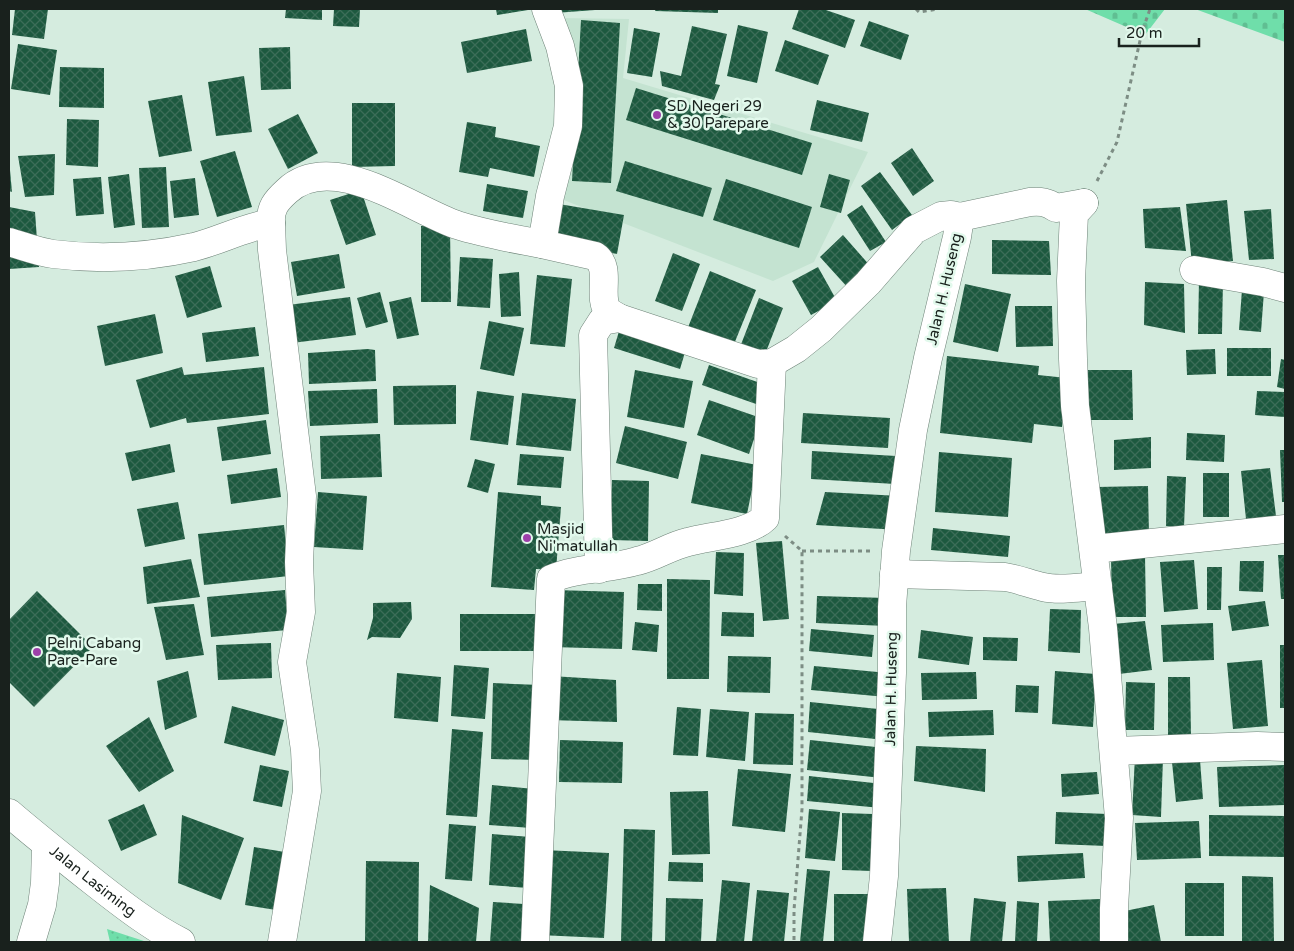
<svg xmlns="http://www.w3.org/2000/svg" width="1294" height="951" font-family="'Varela Round',sans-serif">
<defs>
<pattern id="cemetery-stones" width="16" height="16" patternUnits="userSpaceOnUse" patternTransform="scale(1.25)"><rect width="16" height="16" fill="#6fdeaa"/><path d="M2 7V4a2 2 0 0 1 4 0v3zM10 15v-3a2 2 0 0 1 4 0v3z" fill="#60be92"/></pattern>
<pattern id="park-dots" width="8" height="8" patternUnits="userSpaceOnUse" patternTransform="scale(1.25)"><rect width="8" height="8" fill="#6fdeaa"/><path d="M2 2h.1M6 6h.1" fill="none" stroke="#60be92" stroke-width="1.8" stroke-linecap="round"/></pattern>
<pattern id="building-cross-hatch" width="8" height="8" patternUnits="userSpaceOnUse" patternTransform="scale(1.25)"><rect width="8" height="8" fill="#1d593f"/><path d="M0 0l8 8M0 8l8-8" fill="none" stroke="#3c6d58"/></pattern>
</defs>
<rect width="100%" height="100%" fill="#d5ecdf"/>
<path fill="#c4e3d1" d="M558,18L629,19L623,78L868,152L814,262L773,281L561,199Z"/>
<path fill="url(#cemetery-stones)" d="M1085,9H1165L1145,35Z
M1195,9H1285V42Z"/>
<path fill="url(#park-dots)" d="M107,929L147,942H110Z"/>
<path fill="url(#building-cross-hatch)" d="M15,9H48L44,39L12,35Z
M286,9H322V20L285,18Z
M334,9H360L359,27L333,26Z
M496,9H528V10L497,15Z
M555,9H595V10L555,13Z
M656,9H718V13L655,11Z
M799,9H823L855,20L845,48L792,29Z
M581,20L620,23L611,183L572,181Z
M869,21L909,35L901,60L860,46Z
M738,25L768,32L757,83L727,76Z
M692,26L727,34L715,84L720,85L714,100L662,86L660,71L681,76Z
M634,28L660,33L652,77L627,73Z
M526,29L532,61L467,73L461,42Z
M785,40L829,55L818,85L775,71Z
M18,44L57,50L50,95L11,89Z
M290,47L291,89L261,90L259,48Z
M60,67L104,68V108L59,107Z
M244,76L252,132L216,136L208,82Z
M636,88L812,143L802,175L626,120Z
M182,95L192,151L159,157L148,101Z
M817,100L869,113L862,142L810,130Z
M352,103H395V166L352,167Z
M298,114L318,153L288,169L268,129Z
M67,119L99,120L98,167L66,165Z
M467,122L496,127L495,137L540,146L534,177L490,168L488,177L459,172Z
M912,148L934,181L913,196L891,163Z
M235,151L252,207L217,217L200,161Z
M55,154L54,195L25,197L18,156Z
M625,161L712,188L703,217L616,191Z
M166,167L169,227L142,228L139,168Z
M9,170H10L12,192L9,191Z
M880,172L912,215L892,230L861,186Z
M129,174L135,225L114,228L108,177Z
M829,174L850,180L841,213L820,207Z
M101,177L104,214L76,216L73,179Z
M195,178L199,215L174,218L170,181Z
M726,179L812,207L799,248L713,220Z
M487,184L528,191L523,218L483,211Z
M361,190L376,235L346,245L330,200Z
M1227,200L1233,261L1192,264L1186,204Z
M559,204L624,215L617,254L553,242Z
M862,205L886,242L870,251L847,215Z
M9,207L35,212L39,267L9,269Z
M1180,207L1186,251L1145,248L1143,209Z
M1271,209L1274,259L1249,260L1244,211Z
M421,226H450L451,302H421Z
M843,235L872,268L849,289L820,257Z
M992,240L1049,241L1051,275L992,274Z
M673,253L700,264L682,311L655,301Z
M339,254L345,288L297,296L291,262Z
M460,257L493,259L490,308L457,306Z
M210,266L222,307L187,318L175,276Z
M818,267L837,301L811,315L792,281Z
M710,271L756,290L732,349L687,330Z
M519,272L521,316L501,317L499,274Z
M537,275L572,279L565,347L530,344Z
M1243,276L1265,278L1261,332L1239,330Z
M1199,279L1223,280L1222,334H1198Z
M1145,282L1184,284L1185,333L1144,325Z
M965,284L1011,294L998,352L953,342Z
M380,292L388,322L366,328L357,298Z
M350,297L356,335L292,343L288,305Z
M411,297L419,335L397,339L389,302Z
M759,298L783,308L764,357L740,347Z
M1015,306H1052L1053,346L1016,347Z
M155,314L163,353L105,366L97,326Z
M489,321L524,328L514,376L480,369Z
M255,327L259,356L206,362L202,333Z
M620,328L686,349L680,369L614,348Z
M1227,348H1271V376H1227Z
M368,349L375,350L376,381L309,384L308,353Z
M1215,349L1216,374L1187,375L1186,350Z
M947,356L1039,366L1038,375L1067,378L1062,427L1034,424L1032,443L940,433Z
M1281,359L1285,360V389L1277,387Z
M709,365L763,384L756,404L702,385Z
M182,367L184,375L264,367L269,414L187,423L186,418L150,428L136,380Z
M635,370L693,381L684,428L627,417Z
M1086,370H1132L1133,420H1087Z
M456,385V424L394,425L393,386Z
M377,389L378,423L310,426L308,391Z
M477,391L514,396L508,445L470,440Z
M1257,391L1285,392V417L1255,415Z
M522,393L576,399L571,451L516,445Z
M709,400L761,418L749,454L697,435Z
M803,413L890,418L888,448L801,443Z
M266,420L271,454L222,461L217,427Z
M625,426L687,442L678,479L616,463Z
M1187,433L1225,435L1224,462L1186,460Z
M380,434L382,477L321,479L320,436Z
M1151,437V468L1114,470V440Z
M170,444L175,472L132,481L125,453Z
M1280,450H1285V502H1282Z
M812,451L896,456L895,484L811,479Z
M939,452L1012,458L1008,517L935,512Z
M520,454L564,457L561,488L517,485Z
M701,454L757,465L747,514L691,503Z
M475,459L495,464L488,493L467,487Z
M277,468L281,497L231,504L227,475Z
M1270,468L1276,516L1246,519L1241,471Z
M1203,473H1229V517H1203Z
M1167,476L1186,477L1184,527L1166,526Z
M612,480L649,481L648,541L611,540Z
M1148,486L1149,535H1097L1096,487Z
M318,492L367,496L363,550L314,547Z
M498,492L541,496V505L561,507L556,570L536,569L534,590L491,587Z
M825,492L900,496L899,530L816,525Z
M178,502L185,539L145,547L137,509Z
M284,525L289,576L204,585L198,534Z
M933,528L1010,536L1008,557L931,550Z
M782,541L789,619L763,621L756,543Z
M716,552L744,553L743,596L714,594Z
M1111,555H1145L1146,617H1112Z
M1278,555H1285V599H1281Z
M191,559L200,597L147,604L143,567Z
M1194,560L1198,609L1164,612L1160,562Z
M1240,561H1264L1263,592L1239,591Z
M1207,567H1222L1221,610H1207Z
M667,579L710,580L709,679H667Z
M638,584H662V611L637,610Z
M285,590L288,630L211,637L207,597Z
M554,590L624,592L622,649L552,647Z
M37,591L93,647L34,707L9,682V620Z
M817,596L887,598L886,626L816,623Z
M1265,601L1269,626L1232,631L1228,606Z
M411,602L412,619L400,638L372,637L367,640L373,618V603Z
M194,604L204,655L166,660L154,607Z
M1050,609L1081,610L1080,653L1048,651Z
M722,612L754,613V637L721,636Z
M460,614H538V651H460Z
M1145,621L1152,670L1119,674L1113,624Z
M635,622L659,625L657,652L632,650Z
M1213,623L1214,660L1163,662L1161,625Z
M811,629L874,635L872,657L809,651Z
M921,630L973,637L969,665L918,658Z
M983,637L1018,638L1017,661L983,660Z
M271,643L272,678L218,680L216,645Z
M1280,645H1285V708H1280Z
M728,656L771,657L770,693L727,692Z
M1262,660L1268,726L1233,729L1227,663Z
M454,665L489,668L485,719L451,716Z
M814,666L888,673L886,697L811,690Z
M188,671L197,717L165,730L157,681Z
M1055,671L1096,674L1093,727L1052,724Z
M976,672L977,699L922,700L921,673Z
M397,673L441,677L438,722L394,718Z
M551,676L616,680L617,722L548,720Z
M1168,677H1190L1191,736L1168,735Z
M1126,682L1155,683L1154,730H1125Z
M493,683L540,685L539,760L491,759Z
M1016,685L1039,686L1038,713L1015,712Z
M810,702L888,710L885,740L808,732Z
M232,706L284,720L275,756L224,743Z
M677,707L701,709L698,756L673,755Z
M710,709L749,712L745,761L706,757Z
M993,710L994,735L929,737L928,712Z
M755,713L794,714L793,765L753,764Z
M149,717L174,771L139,792L106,746Z
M452,729L483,732L477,817L446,815Z
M560,740L623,742L622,783L559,782Z
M810,740L885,748L882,778L807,770Z
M916,746L986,749L985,792L914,781Z
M1135,756L1163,758L1161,817L1132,815Z
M1200,760L1203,799L1176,802L1172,762Z
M260,765L289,771L282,807L253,801Z
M1285,765V805L1219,807L1217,767Z
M738,769L791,774L785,832L732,826Z
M1097,772L1099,794L1062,797L1061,774Z
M809,776L883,784L881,808L807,801Z
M492,785L534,789L531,828L489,825Z
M708,791L710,854L672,855L670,792Z
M144,804L157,835L121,851L108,820Z
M809,809L840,812L835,861L805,858Z
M1056,812L1108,814L1107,846L1055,844Z
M842,813L873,814L872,871L842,870Z
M182,815L244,838L221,900L178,883Z
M1209,815L1285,816V857L1209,856Z
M1199,821L1201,858L1137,860L1135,823Z
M449,824L476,826L472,881L445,879Z
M624,829L655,830L652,942H621Z
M492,834L531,837L528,888L489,885Z
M254,847L285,852L276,910L245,905Z
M543,850L609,853L604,938L539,935Z
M1083,853L1085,878L1018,882L1017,856Z
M366,861L419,862L418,942H365Z
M669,862L703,863V882L668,881Z
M807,869L830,871L823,942H800Z
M1242,876L1273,877L1274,942H1242Z
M722,880L750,883L744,942H716Z
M1185,883H1224V936H1185Z
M430,885L479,908L476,942H428Z
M946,888L949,942H909L907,889Z
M757,890L789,893L784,942H752Z
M834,894H876V942H834Z
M666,898L703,899L701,942H665Z
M974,898L1006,902L1002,942H970Z
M1100,899L1102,942H1050L1048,901Z
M1017,901L1039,903L1037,942H1015Z
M493,902L524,904L521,942H490Z
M1154,905L1161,942H1126L1120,912Z"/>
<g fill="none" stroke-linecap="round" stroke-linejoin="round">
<defs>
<g id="street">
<path d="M546,9L560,46L569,86L568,126L550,196L542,244L595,256C613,268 596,298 609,312C612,314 616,316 619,318"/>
<path d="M1084,203L1074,214L1071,281L1073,359L1075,406L1103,628L1119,818L1114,908V942"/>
<path d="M960,217L1030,202C1041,201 1047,202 1056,208L1084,203"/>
<path d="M271,223C270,208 276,201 287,191C332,149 411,209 457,225C485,234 514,239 542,244"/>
<path d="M9,242C23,246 38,252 53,254C100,260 149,257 194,247C221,240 245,227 271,223L272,250L302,496L299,562L301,612L292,662L305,750L307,791L282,942"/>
<path d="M1194,270L1263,282L1285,288"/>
<path d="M1094,549L1285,529"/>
<path d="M599,569L593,335L602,321L619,318L758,364L772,363L796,349L821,329L868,283L914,230L941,216L951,215L960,217L957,237L928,358L913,430L896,551L892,607V673L884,876L877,942"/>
<path d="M894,574L1005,577C1018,579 1030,584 1043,587C1060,591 1081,587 1098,586"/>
<path d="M1114,751L1257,746L1285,747"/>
<path id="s1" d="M9,813C37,837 66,860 95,883C123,905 150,926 181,942"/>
<path d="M31,942L42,905L45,883L46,845"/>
<path d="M535,942L551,579C578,567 608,570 637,561C655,557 670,546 688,542C709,536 749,534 765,518L772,363"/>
</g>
</defs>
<use href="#street" stroke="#6e8378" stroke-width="29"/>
<path stroke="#7d8d84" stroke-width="3" stroke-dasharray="4 4" stroke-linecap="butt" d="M916,9L919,12L938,9
M1097,181L1117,142L1142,32L1150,9
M785,536L802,551V809L794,910V942
M802,551H870"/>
<use href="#street" stroke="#fff" stroke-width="28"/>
</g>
<g fill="#9d40aa" stroke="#e2f9ec" stroke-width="2">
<circle cx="657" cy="115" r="5"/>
<circle cx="527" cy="538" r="5"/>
<circle cx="37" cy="652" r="5"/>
</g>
<g text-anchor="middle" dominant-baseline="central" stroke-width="5" stroke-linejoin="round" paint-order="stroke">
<g font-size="15" fill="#19211d" stroke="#e2f9ec" text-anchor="start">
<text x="667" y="106">SD Negeri 29<tspan x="667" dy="17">&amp; 30 Parepare</tspan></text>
<text x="537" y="529">Masjid<tspan x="537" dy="17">Ni'matullah</tspan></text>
<text x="47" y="643">Pelni Cabang<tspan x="47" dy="17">Pare-Pare</tspan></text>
</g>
<g font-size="15" fill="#19211d" stroke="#e2f9ec">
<text transform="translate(944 289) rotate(-77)">Jalan H. Huseng</text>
<text transform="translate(891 689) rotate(-89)">Jalan H. Huseng</text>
<text stroke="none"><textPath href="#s1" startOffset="108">Jalan Lasiming</textPath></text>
</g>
</g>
<rect width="1294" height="951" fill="none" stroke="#19211d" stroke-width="20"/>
<path d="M1119 38v8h80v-8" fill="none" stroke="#19211d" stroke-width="2.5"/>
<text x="1126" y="38" font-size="15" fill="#19211d" stroke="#e2f9ec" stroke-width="4" paint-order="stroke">20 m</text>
</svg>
